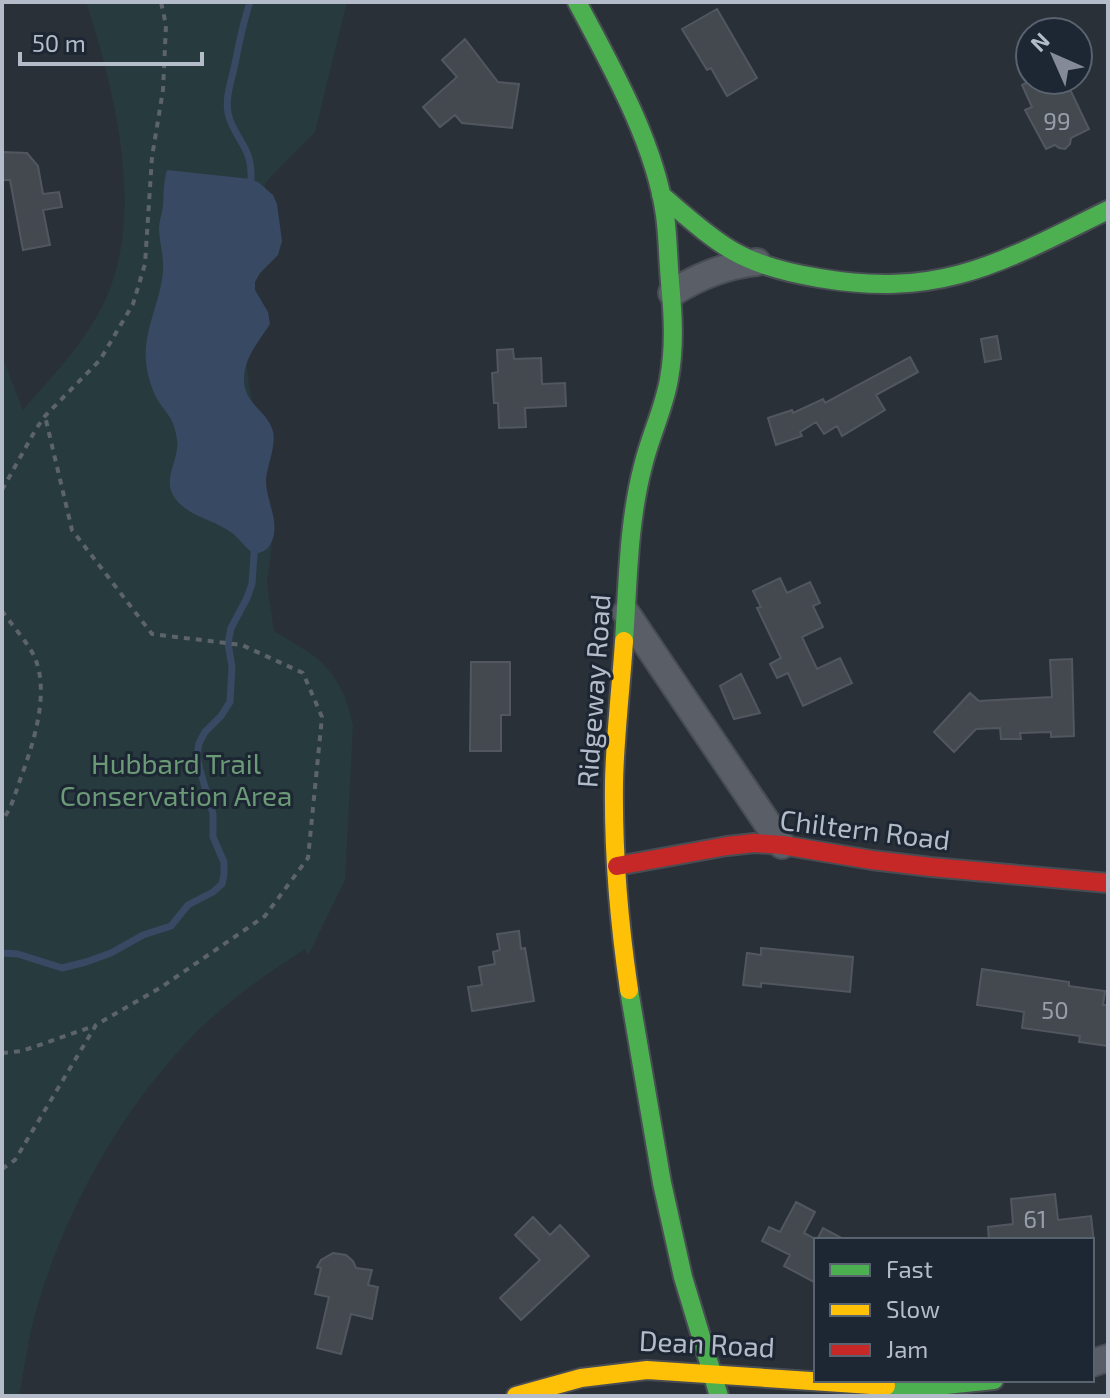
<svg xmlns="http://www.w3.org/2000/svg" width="1110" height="1398" font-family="'Exo 2',sans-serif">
<rect width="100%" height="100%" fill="#2a3038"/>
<path fill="#273a3e" d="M86,2H347L315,132L266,182L252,240L241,312L249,386L265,459L264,552L272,543L267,584L274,631C285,638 296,644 307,651C333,668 348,695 353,726L345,880L308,956L305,949C262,977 220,1006 185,1044C119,1115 67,1208 39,1301C29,1332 25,1364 19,1396H2V356L23,410C54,374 88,340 107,296C145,209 114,88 86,2Z"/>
<path fill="#384963" d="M167,170L251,179L258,182L273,195L277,204L282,241L278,255L260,273L255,282V290L268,312L270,324C259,341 244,358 244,379C244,403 263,408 271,426C279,442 267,463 266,480C266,501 280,521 272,541C269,550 263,552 254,554C245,548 240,539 232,533C214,519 183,516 172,493C164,476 180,457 177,440C174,416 166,415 156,397C151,387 147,373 146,362C143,331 160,303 163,272C164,258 160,245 159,230C159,221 162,214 163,206C164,193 163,183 167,170Z"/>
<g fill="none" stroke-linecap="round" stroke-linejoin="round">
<path stroke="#384963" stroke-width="7" d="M250,2C243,23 239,43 235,64C231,83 223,102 230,120C240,145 252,149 251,179
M2,953L18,954L62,968L86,962L111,953L143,935L171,926L188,905L213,892L222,884L224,875V862L213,837V814L200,770L197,756L199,743L205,732L221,716L230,702L232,667L228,643L231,628L247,598L252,584L254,554"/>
</g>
<path fill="#444950" stroke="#52575f" stroke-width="2" d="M717,9L757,78L727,96L711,68L707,70L682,29Z
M465,39L498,82L519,84L512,128L462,123L455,115L440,127L423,107L457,77L442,60Z
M1032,80H1052L1057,90L1068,85L1089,129L1071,138L1070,144L1065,149L1059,148L1055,145L1046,149L1025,110L1032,107L1022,85Z
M2,152L27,153L38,166L43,194L59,192L62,207L43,210L50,245L23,250L10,180H2Z
M997,336L1001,359L985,362L981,339Z
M513,349L514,359L541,358L542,384L565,383L566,406L525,408L526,427L499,428L498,403H494L492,373L498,372L497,350Z
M910,357L918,372L876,395L885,410L842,436L837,426L824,434L816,422L800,432L802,436L776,445L768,418L792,410L793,413L823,399L825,403Z
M780,578L787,593L810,582L820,603L813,606L823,627L802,637L817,669L840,658L852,683L803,706L788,673L777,678L770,664L781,658L757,608L761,607L753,591Z
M1072,659L1074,736L1051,737V732L1020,733L1021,739H1001L1000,728L976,729L954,752L934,732L970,693L979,701L1052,697L1050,660Z
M471,662H510V715H501V751H470Z
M741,674L760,713L734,719L720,686Z
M519,931L521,949L525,948L534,1001L472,1011L468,987L482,985L479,967L495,964L493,952L500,950L497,934Z
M761,948L853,957L850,992L761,983V987L743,985L747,953L761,955Z
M982,969L1069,982V986L1105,991L1103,1005H1108V1046L1079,1042L1080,1036L1022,1028L1024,1012L977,1005Z
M1055,1194L1058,1220L1091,1216L1094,1243H1092V1240H989L988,1227L1013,1224L1011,1199Z
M796,1202L815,1212L804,1233L817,1240L823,1228L840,1237L838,1240H816V1283L784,1266L790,1255L762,1241L769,1227L780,1232Z
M533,1217L550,1235L560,1225L589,1256L521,1320L500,1298L540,1260L515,1235Z
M333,1253L346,1255L353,1261L356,1268L372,1270L368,1285L378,1287L372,1319L351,1314L341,1354L317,1348L329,1297L315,1294L321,1268L317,1267L321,1260Z"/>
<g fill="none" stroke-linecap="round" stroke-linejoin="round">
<defs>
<path id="street" d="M672,293C697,277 727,265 757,262
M626,613L782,845
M1092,1363L1108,1358"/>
<path id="fast" d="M577,2C611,66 655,143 665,215C668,237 668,259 670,282C673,314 675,346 669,379C664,409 650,436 643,466C628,523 628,583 624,641
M661,195C684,214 707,236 733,251C759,266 789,273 819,278C942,299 1002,262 1108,210
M629,990L662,1183L683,1277L719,1396
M886,1386L917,1388L994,1380"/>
<path id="slow" d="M624,641C621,688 615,735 614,782C613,850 619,922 629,990
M516,1396L581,1378L647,1370L886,1386"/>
<path id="jam" d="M617,866L727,846L754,843L782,845L872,860L931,867L1108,883"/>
</defs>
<use href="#street" stroke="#484c53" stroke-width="30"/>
<use href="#fast" stroke="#484c53" stroke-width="22"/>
<use href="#slow" stroke="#484c53" stroke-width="22"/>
<use href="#jam" stroke="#484c53" stroke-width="22"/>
<path stroke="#5d636a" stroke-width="4" stroke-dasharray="6 6" stroke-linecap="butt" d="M2,490L36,429L45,416L100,360L133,304L145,264L152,157L163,90L166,25L161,2
M2,611C11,624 29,644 35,658C50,694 33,745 20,780C15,794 12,808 2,820
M2,1053L22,1051L94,1026
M2,1169L15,1160L96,1025L163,986L265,916L308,858L322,717L303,673L242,645L152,634L72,530L45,416"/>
<use href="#street" stroke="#5a5e66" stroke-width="26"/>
<use href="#fast" stroke="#4caf50" stroke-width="18"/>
<use href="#slow" stroke="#ffc107" stroke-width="18"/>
<use href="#jam" stroke="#c62828" stroke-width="18"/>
</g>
<g text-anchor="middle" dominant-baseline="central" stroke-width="6" stroke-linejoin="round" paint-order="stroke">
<g font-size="24" fill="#989fab">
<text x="1057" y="120">99</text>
<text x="1055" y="1009">50</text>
<text x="1035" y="1218">61</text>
</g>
<g font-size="28" fill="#b4bcc9" stroke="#1d2633">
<text transform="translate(593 691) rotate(-86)">Ridgeway Road</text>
<text transform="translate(865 829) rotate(7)">Chiltern Road</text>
<text transform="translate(707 1343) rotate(3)">Dean Road</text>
</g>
<g font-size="28" fill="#6b9a76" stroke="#1d2633">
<text x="176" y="763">Hubbard Trail<tspan x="176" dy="32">Conservation Area</tspan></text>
</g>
</g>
<rect width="1110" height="1398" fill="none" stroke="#b4bcc9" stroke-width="8"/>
<rect x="814" y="1238" width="280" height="144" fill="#1d2633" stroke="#59626f" stroke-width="2"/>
<rect x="830" y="1264" width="40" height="12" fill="#4caf50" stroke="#59626f" stroke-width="2"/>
<text x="886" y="1278" font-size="24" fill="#b4bcc9">Fast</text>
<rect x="830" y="1304" width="40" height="12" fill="#ffc107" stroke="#59626f" stroke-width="2"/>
<text x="886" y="1318" font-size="24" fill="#b4bcc9">Slow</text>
<rect x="830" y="1344" width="40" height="12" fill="#c62828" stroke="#59626f" stroke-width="2"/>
<text x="886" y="1358" font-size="24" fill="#b4bcc9">Jam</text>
<g transform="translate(1054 56) rotate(315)"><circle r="38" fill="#1d2633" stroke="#59626f" stroke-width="2"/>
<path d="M0-6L14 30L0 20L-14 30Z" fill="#848b96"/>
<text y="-12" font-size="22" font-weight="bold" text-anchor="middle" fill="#b4bcc9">N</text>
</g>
<path d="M20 52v12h182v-12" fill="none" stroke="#b4bcc9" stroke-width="4"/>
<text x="32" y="52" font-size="24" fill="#b4bcc9" stroke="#1d2633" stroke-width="6" paint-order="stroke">50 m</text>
</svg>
